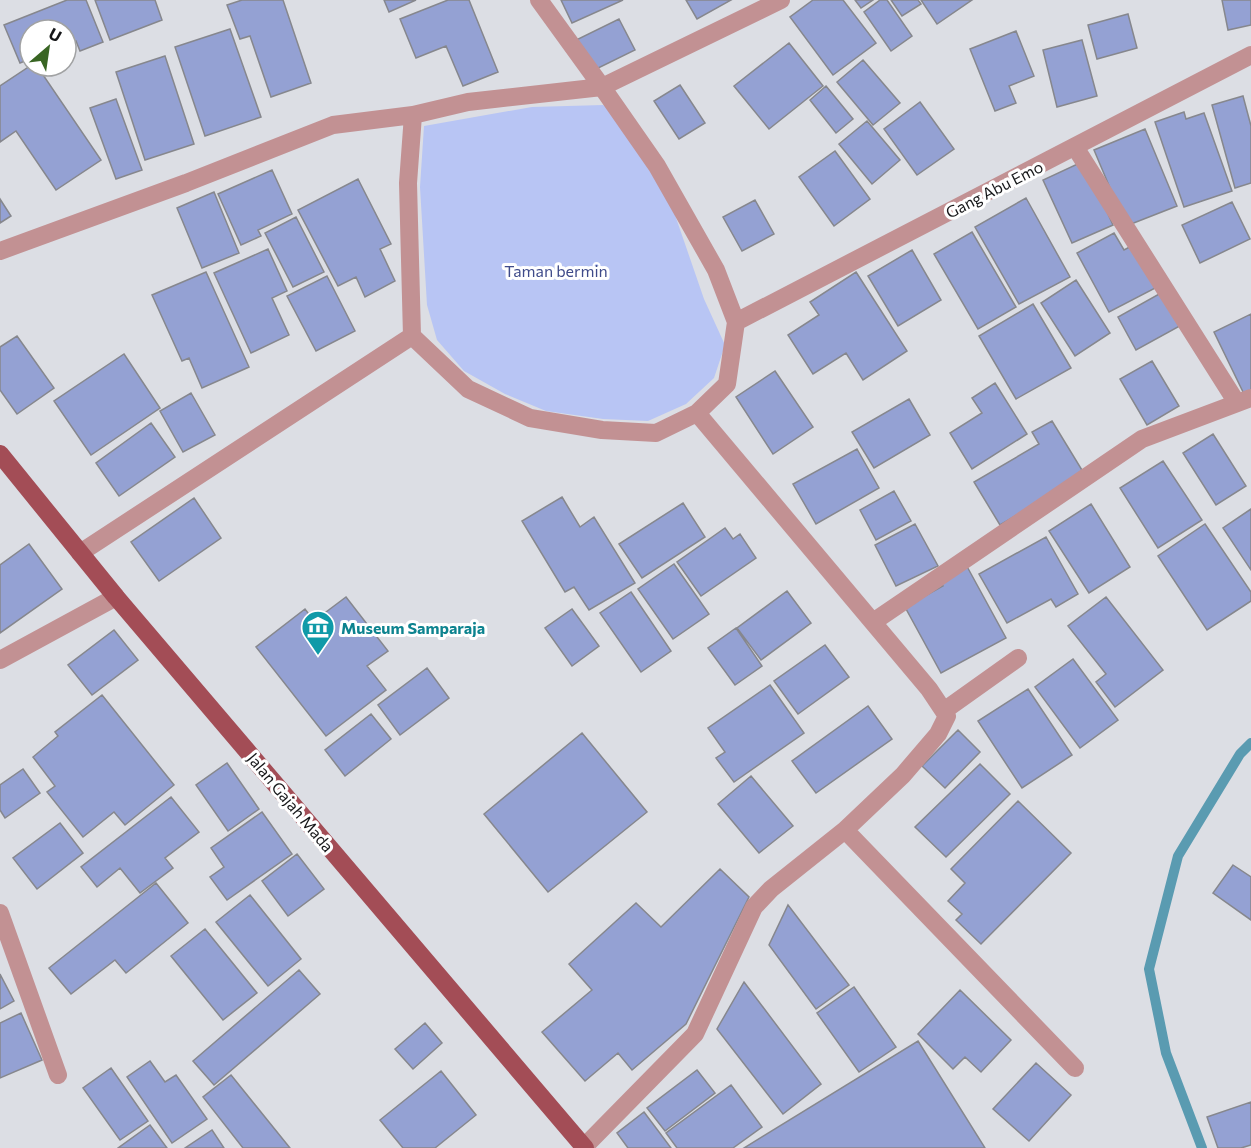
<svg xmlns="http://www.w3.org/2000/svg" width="1251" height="1148" font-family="Commissioner,sans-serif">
<rect width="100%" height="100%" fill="#dcdee4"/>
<path fill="#b8c5f4" d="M603,105L634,124L674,212L704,299L725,345L714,378L686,404L648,421L603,419L546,411L505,394L464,371L437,340L427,305L420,187L424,126L532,107Z"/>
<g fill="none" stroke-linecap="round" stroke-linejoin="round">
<path stroke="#5a9bb1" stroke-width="10" d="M1202,1148L1166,1053L1149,969L1178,856L1240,754L1251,743"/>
</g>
<path fill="#94a1d3" stroke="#86878d" stroke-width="1.5" d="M67,0H86L103,42L80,51L76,41L66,45V30H30V59L20,63L4,25Z
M95,0H155L162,20L110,40Z
M242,0H283L311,83L271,97L250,36L240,39L227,5Z
M384,0H416L389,12Z
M448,0H469L498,72L463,86L446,46L416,58L400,19Z
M561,0H623L572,23Z
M686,0H731L697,19Z
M813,0H843L876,43L833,75L790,17Z
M855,0H873L861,8Z
M880,0H887L912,36L891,51L864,12Z
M891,0H918L921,4L902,16Z
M921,0H972L937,24Z
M1222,0H1251V25L1228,30Z
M1128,14L1137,48L1097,59L1088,25Z
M619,19L635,50L586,74L570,43Z
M230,29L261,117L205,136L175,47Z
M1016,31L1034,76L1009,86L1016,103L995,111L970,49Z
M1082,40L1097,96L1057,107L1043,50Z
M789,43L823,86L769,129L734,86Z
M165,56L194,144L145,160L116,72Z
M863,60L900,103L873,125L837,82Z
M30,66H37L101,160L56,190L16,131L0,142V86Z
M680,85L705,123L679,139L654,101Z
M826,86L853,119L836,133L810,100Z
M1243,96L1251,126V183L1235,188L1212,105Z
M116,99L142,170L116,179L90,108Z
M920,102L954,149L917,175L884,129Z
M1184,112L1186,119L1204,113L1232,191L1184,207L1155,122Z
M867,121L900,160L872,184L839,144Z
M1145,129L1177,206L1126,226L1094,150Z
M835,151L870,199L834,226L799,177Z
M1084,161L1113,225L1072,243L1043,180Z
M272,170L292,214L258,230L261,236L241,245L218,194Z
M358,179L391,244L380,249L395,281L365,297L356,277L338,286L298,210Z
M214,192L239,253L202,268L177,208Z
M1026,198L1070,277L1019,304L975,227Z
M0,199L11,216L0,223Z
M755,200L774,234L742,251L723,217Z
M1232,202L1250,239L1200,263L1182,225Z
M296,217L324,272L293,287L265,233Z
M972,232L1016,307L978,329L934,254Z
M1114,233L1124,250L1139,242L1163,284L1109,312L1077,253Z
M268,249L287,291L272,298L289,335L251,353L214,273Z
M912,250L941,300L898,326L868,276Z
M206,272L249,367L202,388L189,358L182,361L152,295Z
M856,272L907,351L863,380L846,353L813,374L788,335L819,315L810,302Z
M327,276L355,331L316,351L287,296Z
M1076,280L1110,333L1075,356L1041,303Z
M1168,289L1187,322L1136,350L1118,317Z
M1033,304L1071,368L1016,399L979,336Z
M1251,314V393L1245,396L1214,332Z
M17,336L54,388L17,414L0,390V347Z
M124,354L160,408L91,455L54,401Z
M1152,361L1179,406L1147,425L1120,379Z
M775,371L813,427L773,454L736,397Z
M995,383L1027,434L972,469L950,433L982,413L972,398Z
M191,393L215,435L183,452L160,411Z
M909,399L930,435L874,468L852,432Z
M1052,421L1085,475L1000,525L974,482L1039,444L1032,432Z
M151,423L175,457L119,496L96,463Z
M1213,434L1246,486L1216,505L1183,453Z
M857,449L879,488L816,524L793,484Z
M1163,461L1202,520L1158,548L1120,488Z
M894,491L911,521L876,540L860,510Z
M562,497L580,527L594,517L635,583L589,610L574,587L565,592L522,521Z
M194,498L221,538L159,581L131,542Z
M683,503L705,537L642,578L619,544Z
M1091,504L1130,567L1089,593L1049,531Z
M1251,509V570L1223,528Z
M915,524L938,566L896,586L875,545Z
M1205,524L1251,592V601L1207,630L1158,556Z
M725,528L733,539L740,534L756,558L701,596L677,562Z
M1046,537L1078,594L1056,607L1051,599L1007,623L979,574Z
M29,544L62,589L0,633V565Z
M964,561L1006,638L941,673L905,607L943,586L938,575Z
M674,564L709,614L673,639L638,589Z
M787,591L811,623L761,660L737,628Z
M631,592L671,651L641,672L600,613Z
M346,597L388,651L367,666L386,690L326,736L256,647L305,609L314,621Z
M1106,597L1163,670L1115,707L1096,682L1106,674L1068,626Z
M572,609L599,646L572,666L545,628Z
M736,628L762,666L735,685L708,648Z
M114,630L138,660L92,695L68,665Z
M825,645L849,677L798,714L774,681Z
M1073,659L1118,720L1080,748L1035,687Z
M427,668L449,698L400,735L378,705Z
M770,685L804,733L734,782L716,758L725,752L708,728Z
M1028,689L1072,755L1022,788L978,721Z
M102,695L174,785L125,825L114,812L83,837L47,792L55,786L33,757L58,736L55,732Z
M868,706L892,739L816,793L792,761Z
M371,714L391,739L345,776L325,750Z
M958,730L980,752L945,788L922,766Z
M582,733L647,812L548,892L484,814Z
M227,763L259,809L228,831L196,785Z
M980,764L1010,794L946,857L915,827Z
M23,769L40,793L5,818L0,810V785Z
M751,776L793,826L759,853L718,804Z
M171,797L199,832L165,858L173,868L140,893L120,868L97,887L81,867Z
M1018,801L1071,853L981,944L956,920L962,914L948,901L965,883L951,869Z
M262,812L292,854L227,900L210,877L224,867L211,848Z
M60,823L83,853L37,889L13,858Z
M297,854L324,889L288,916L262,881Z
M1233,865L1251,877V920L1213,893Z
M720,869L749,897L686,1024L632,1070L618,1053L585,1081L542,1032L592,990L569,964L636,903L661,927Z
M156,883L188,923L126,973L115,960L71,994L49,968Z
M250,895L301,959L268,986L216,922Z
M788,905L849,985L816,1009L769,945Z
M205,929L257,993L223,1020L171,956Z
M299,970L320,994L214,1085L193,1061Z
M0,974L14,1001L0,1009Z
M744,982L821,1084L783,1114L717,1029Z
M854,987L896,1047L859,1072L817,1013Z
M960,990L1011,1040L981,1072L965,1057L953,1069L918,1034Z
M21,1013L42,1060L0,1078V1023Z
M425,1023L442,1043L413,1069L395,1049Z
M918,1041L985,1148H744Z
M150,1061L165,1082L176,1075L207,1119L172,1143L127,1077Z
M1036,1063L1071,1095L1029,1141L993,1109Z
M111,1068L148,1121L120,1140L83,1088Z
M697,1070L715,1093L665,1131L647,1108Z
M441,1071L476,1115L435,1148H403L380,1120Z
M231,1075L290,1148H243L203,1097Z
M731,1085L762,1127L733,1148H677L666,1133Z
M1251,1102V1145L1241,1148H1218L1207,1117Z
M644,1112L671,1148H628L617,1133Z
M150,1125L167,1148H118Z
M212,1130L224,1148H185Z"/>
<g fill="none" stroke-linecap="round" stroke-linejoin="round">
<path stroke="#c29193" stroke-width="18" d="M539,0L602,87L781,0
M1075,147L1237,403
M0,251L186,183L333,125L413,115
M736,322L1251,55
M80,553L412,336L468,389L530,418L602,430L656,433L697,413L727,384L736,322L716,270L657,166L602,87L468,102L413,115L408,183L412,336
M873,622L1142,439L1251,398
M0,660L116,597
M945,710L1018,658
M845,830L1075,1068
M0,913L58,1075
M584,1147L695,1034L754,907L771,889L845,830L903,775L938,734L947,716L929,689L697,413"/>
<path stroke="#a34d56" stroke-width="18" d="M0,454L116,597L585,1148"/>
</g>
<defs>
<symbol id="museum-pin" viewBox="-11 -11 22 30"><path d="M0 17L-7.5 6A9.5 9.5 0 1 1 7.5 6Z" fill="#0f9aa8" stroke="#fff"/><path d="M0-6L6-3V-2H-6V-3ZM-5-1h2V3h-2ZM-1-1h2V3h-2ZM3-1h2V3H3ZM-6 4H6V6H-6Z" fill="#fff"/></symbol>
</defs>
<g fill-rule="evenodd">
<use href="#museum-pin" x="299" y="608" width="38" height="52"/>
</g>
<g text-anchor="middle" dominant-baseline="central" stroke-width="6" stroke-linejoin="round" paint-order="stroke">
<g font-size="16" fill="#151618" stroke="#fff">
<text transform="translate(994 189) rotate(-27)">Gang Abu Emo</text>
<text transform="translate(291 802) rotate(50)">Jalan Gajah Mada</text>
</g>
<g font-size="16" fill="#3f4b8a" stroke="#fff">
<text x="556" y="270">Taman bermin</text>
</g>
<g font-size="16" font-weight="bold" fill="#0d838f" stroke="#fff" text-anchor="start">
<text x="341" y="627">Museum Samparaja</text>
</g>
</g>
<g transform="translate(48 48) rotate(29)"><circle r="28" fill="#ffffff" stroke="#a1a2a3" stroke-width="1.5"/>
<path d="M0-4.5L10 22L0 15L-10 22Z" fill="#396523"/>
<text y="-9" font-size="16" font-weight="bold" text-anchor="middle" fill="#151618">U</text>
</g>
</svg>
